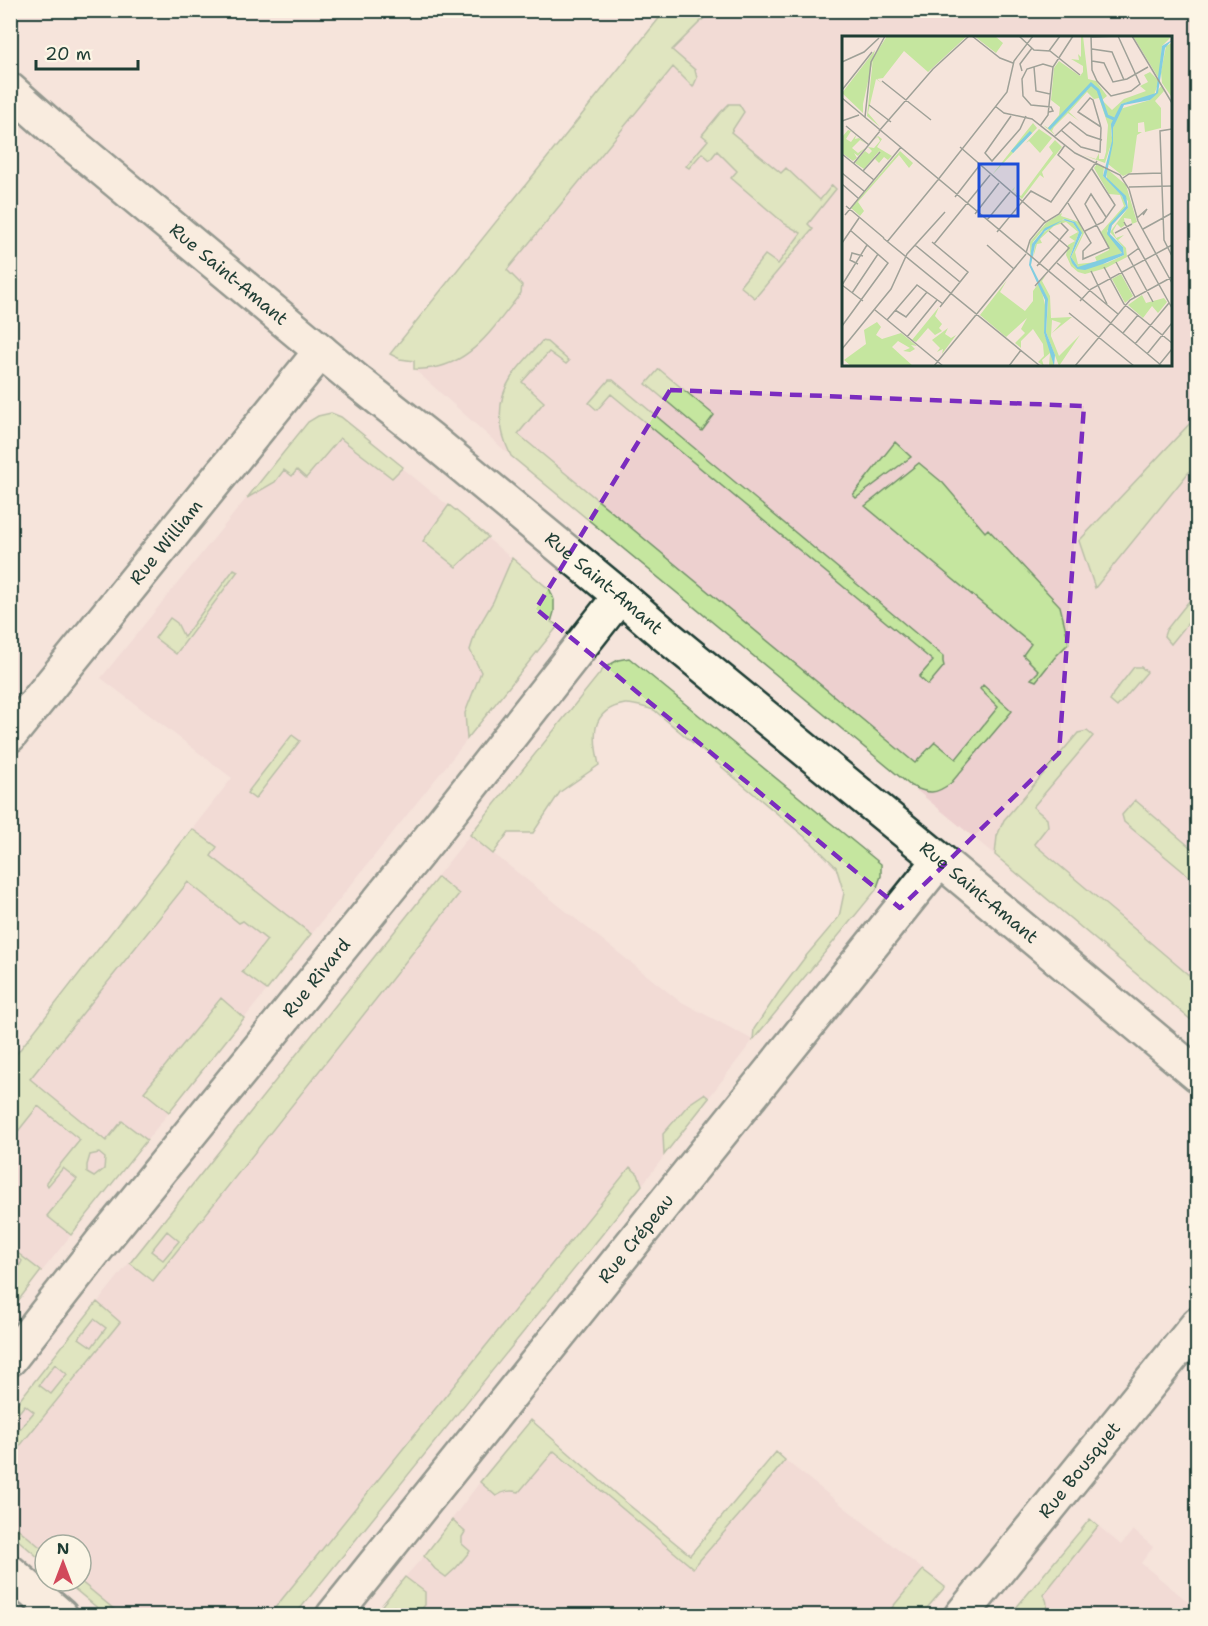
<svg xmlns="http://www.w3.org/2000/svg" width="1208" height="1626" font-family="'Shantell Sans',sans-serif">
<rect width="100%" height="100%" fill="#f5e4db"/>
<filter id="ink" filterUnits="userSpaceOnUse"><feTurbulence type="fractalNoise" baseFrequency=".0167" numOctaves="2"/><feDisplacementMap in="SourceGraphic" scale="12" xChannelSelector="R" yChannelSelector="G"/><feConvolveMatrix kernelMatrix="1 2 1 2 8 2 1 2 1" color-interpolation-filters="sRGB"/></filter>
<g filter="url(#ink)">
<path fill="#edd0cf" fill-rule="evenodd" d="M665,11H1197V1025L995,855L511,456L414,369V361L400,359L390,354ZM844,38H1170V364H844Z
M331,413L341,417L550,590L554,600V612L551,622L558,626L11,1310V1061L232,778L101,678L308,422L318,416Z
M470,835L678,1000L753,1040L642,1185L295,1615H106L65,1581H81V1545H45V1563L11,1534V1411Z
M525,1428L692,1568L766,1484L785,1460L945,1587L921,1615L374,1616L405,1577L424,1556L480,1482Z
M1090,1519L1121,1545L1133,1530L1153,1547L1141,1563L1198,1610L1197,1616H1010Z"/>
<path fill="#c5e69f" stroke="#72926a" stroke-width="1.5" fill-rule="evenodd" d="M665,11H711L672,50L695,70L697,78L693,87L673,67L507,270L522,285L521,293C491,330 468,372 414,369V361L400,359L390,354Z
M729,104H739L744,112L731,132L781,173L786,168L820,200L832,185L836,189L808,224L813,229L755,298L740,286L765,255L778,264L801,233L785,224L731,178L737,171L717,151L710,160L702,153L689,168L686,166L708,140L702,135L720,113Z
M542,341L547,342L569,361L566,364L549,352L522,382L544,402L518,434L915,763L935,742L956,759L998,707L980,689L983,685L1012,711L951,783C935,795 929,794 911,786L511,456C499,431 495,403 511,378C519,365 532,353 542,341Z
M659,369L714,415L702,431L646,384Z
M609,380H613L943,656V662L944,666L928,685L919,677L933,661L611,394L597,410L589,403Z
M331,413L341,417L403,467L392,478L340,438L306,478L297,470L292,476L284,470L275,482L247,498L308,422L318,416Z
M1197,416V462L1095,588L1079,541Z
M895,442L911,457L856,498L853,495Z
M919,463L943,483L985,532L988,529L1060,606L1069,643L1056,656L1036,681L1031,679L1039,671L1023,655L1031,644L865,506Z
M449,505L488,537L456,567L423,541Z
M512,558L550,590L554,600V612L551,622L558,626L467,739L465,713L481,672L470,650L476,631L493,602Z
M234,569L238,571L176,654L155,638L170,618L177,623L184,637Z
M1197,591V631L1188,623L1171,644L1164,636L1166,630Z
M629,658L881,864V876L876,890L753,1040L754,1029L779,992L806,956L839,917L844,893L836,867L811,842L654,710C645,708 634,703 625,704C589,710 593,738 599,765L560,792L533,833H508L493,854L470,835L604,668L618,660Z
M1134,667H1141L1147,672L1117,707L1110,701L1113,694Z
M1087,731L1093,736L1033,807L1047,819L1048,826L1034,844L1197,982V1025L995,855L997,836L1004,820L1078,733Z
M292,735L300,741L255,799L247,793Z
M1135,800L1197,853V883L1124,822L1122,815Z
M192,829L217,847L211,856L311,934L267,990L242,972L267,940L243,921L239,923L188,882L30,1079L106,1141L122,1121L147,1140L71,1235L47,1216L77,1179L63,1168L48,1186L46,1182L80,1140L38,1106L11,1140V1061ZM99,1153L105,1158L104,1169L94,1177L87,1173V1165L90,1155Z
M438,877L459,894L153,1281L130,1263ZM167,1231L179,1241L163,1260L151,1251Z
M221,998L244,1018L169,1112L144,1092Z
M704,1094L709,1098L664,1155L663,1134L689,1104Z
M630,1167L638,1174L642,1185L295,1615H272L270,1614Z
M11,1248L41,1271L11,1310V1272H13L19,1267L22,1261L11,1251Z
M97,1302L120,1322L11,1457V1434L14,1436L34,1412L25,1405L11,1422V1411ZM94,1319L106,1328L92,1347L79,1338ZM55,1364L67,1374L51,1394L39,1385Z
M531,1420L618,1496L690,1555L776,1452L785,1460L766,1484L693,1568L554,1451L519,1492C510,1490 504,1491 496,1496L480,1482Z
M1090,1519L1098,1526L1043,1595C1049,1602 1048,1608 1042,1615H1010Z
M452,1520L465,1532L462,1537V1544L470,1551L456,1568L446,1577L435,1569L424,1556Z
M10,1522L45,1551V1563L11,1534Z
M923,1570L945,1587L921,1615H886Z
M405,1577L425,1592V1605L416,1615H399L401,1612L394,1606L385,1615H374Z
M65,1581H80L121,1615H106Z"/>
<g fill="none" stroke-linecap="round" stroke-linejoin="round">
<defs>
<g id="minor">
<path id="s1" d="M10,90L53,128L358,382L429,438L620,596L664,634L940,860L1198,1075"/>
<path id="s2" d="M10,735L321,351"/>
<path id="s3" d="M10,1359L101,1243L430,838L620,596"/>
<path id="s4" d="M333,1616L940,860"/>
<path id="s5" d="M961,1616L1198,1324"/>
</g>
<path id="major" d="M10,1572L61,1616"/>
</defs>
<use href="#minor" stroke="#1f3d34" stroke-width="38"/>
<use href="#major" stroke="#1f3d34" stroke-width="38"/>
<use href="#minor" stroke="#fcf5e5" stroke-width="33"/>
<use href="#major" stroke="#fcf5e5" stroke-width="33"/>
</g>
</g>
<path d="M0 0H1208V1626H0ZM670,390L1084,406L1059,753L900,908L536,609Z" fill="#f5e4db" fill-opacity=".55" fill-rule="evenodd"/>
<path fill="none" stroke="#7b2cbf" stroke-width="4.5" stroke-dasharray="12 8" stroke-linejoin="round" d="M670,390L1084,406L1059,753L900,908L536,609Z"/>
<g text-anchor="middle" dominant-baseline="central" stroke-width="4.5" stroke-linejoin="round" paint-order="stroke">
<g font-size="18" fill="#1f3d34" stroke="#fcf5e5">
<text stroke="none"><textPath href="#s1" startOffset="286">Rue Saint-Amant</textPath></text>
<text stroke="none"><textPath href="#s2" startOffset="248">Rue William</textPath></text>
<text stroke="none"><textPath href="#s1" startOffset="772">Rue Saint-Amant</textPath></text>
<text stroke="none"><textPath href="#s1" startOffset="1258">Rue Saint-Amant</textPath></text>
<text stroke="none"><textPath href="#s3" startOffset="489">Rue Rivard</textPath></text>
<text stroke="none"><textPath href="#s4" startOffset="484">Rue Crépeau</textPath></text>
<text stroke="none"><textPath href="#s5" startOffset="188">Rue Bousquet</textPath></text>
</g>
</g>
<g transform="translate(842 36)">
<rect width="330" height="330" fill="#f5e4db"/>
<path d="M45,0H125L86,36L62,15L41,42L35,43L41,48L34,43L26,77L38,91L25,80L31,22ZM132,0H153L161,7L154,17ZM239,0H241L246,43L254,45L265,60L260,64L270,74L282,63L304,55L298,50L306,46L302,39L308,36L317,45L312,59L279,68L269,93L270,105L263,127L241,119L254,123L257,117V123H262L264,116L266,89L257,62L252,63L245,56L227,76L237,85L226,77L212,91L210,95L213,99L201,89L206,92L217,79L218,71L209,64L212,32L217,25L238,40L241,36V30L229,23L237,24L236,18L239,21ZM291,0H330L320,10L317,43ZM330,7V59L329,60L320,47L319,36L324,10ZM33,14L21,68V77L0,57ZM320,49L322,55L313,65L319,72V92L303,96L302,86L296,87V96H300L295,99L290,136L281,140L266,128L271,92L278,73L308,64ZM191,87L195,92L150,139ZM197,93L210,102L198,117L187,105L184,107ZM6,94L9,95L4,103L9,106L14,99L13,103L17,102L25,108L18,104L10,112L16,117L23,112L16,120L12,117L15,122L11,125L0,117V101ZM36,100L40,103L35,111L50,120L46,124L42,121L37,127L33,123L38,114L22,133L13,127L23,115L27,118L30,115L26,111L32,112L38,105L36,101L32,104ZM213,104L220,111L200,136L202,142L198,139L180,163L170,154L173,151L171,155L179,160L211,117L207,111ZM58,115L71,127L67,132L57,119L16,166L22,175L18,180L9,172ZM255,128L262,131L261,140L279,158L284,168L282,176L265,195L280,217L242,232L236,231L229,221L240,198L231,185L222,183L200,195L191,206L188,220V206L204,187L220,177L219,180L237,186L242,197L233,216L236,228L255,226L253,221L267,214L259,196L282,170L278,159L267,158L252,132ZM264,132L284,149L295,186L290,188L289,183L282,182L283,189L279,192L275,188L271,195L274,202L282,199L276,204L284,212L285,221L264,232L243,238L236,236L229,230L224,219L226,209L233,205L227,201L236,196L224,186L212,190L198,203L200,207L195,208L191,222L193,209L199,199L212,188L221,184L231,187L237,196L228,221L235,233L265,227L282,219L281,211L268,196L286,172V165L265,144ZM279,238L291,260L283,267L270,243ZM204,239L200,245L208,260L209,282L230,281L210,297L219,287L210,284L209,300L217,320L238,299L217,330L204,296L206,266L197,246L204,239L209,243ZM165,244L158,256L183,275L191,265V255L196,248L199,252L204,273L202,297L210,319L212,330H207L208,317L200,324L202,330L196,326L202,320L201,308L191,293L179,305V312L173,307L183,297L179,293L185,282L164,301L138,279ZM300,259L304,267L322,262L325,266L316,277L310,270L301,282L286,269ZM97,271L93,280L100,288L97,292L100,295L93,299L86,292L74,306L70,304ZM35,286L39,291L34,299L40,303L59,297L75,310L69,309L73,313L68,316L61,315L68,312L56,305L50,311L71,330H9L2,324L24,308L22,294ZM106,292L103,298L109,302L114,299L100,318L101,313L95,316L98,312L90,304Z" fill="#c5e69f"/>
<path d="M330,4L323,12L316,57L308,64L282,69L271,92V107L264,141L284,160L286,172L270,189L268,198L281,211L282,219L261,228L243,234L235,233L230,227L228,221L237,196L231,187L221,184L203,195L193,209L189,229L206,263L204,296L213,319L212,330L202,297L203,264L187,229L190,208L203,192L223,183L233,186L240,197L229,221L236,231L280,217L265,198L267,189L284,170L280,160L261,140L270,105L269,88L279,68L314,57L320,10Z" fill="#81cde1"/>
<path fill="none" stroke="#81cde1" stroke-width="3" d="M207,93L249,48L256,54L265,80L272,83M170,116L189,96"/>
<path fill="none" stroke="#9fa198" stroke-width="1.5" d="M130,0L158,22L171,27M177,0L192,14L208,15L238,39M249,0L250,34L255,45L269,60L289,55L298,48L276,0M290,0L330,67M249,1L276,0M250,13L270,16L282,44M207,15L218,0M250,25L262,27L271,46L285,43L306,31M0,26L22,16L37,2M192,31L194,55L208,58M180,35L178,28L190,12M40,45L89,84M0,54L30,16M0,62L320,330M27,69L49,86M153,70L162,77L190,83L233,117L278,139L287,153L296,185L330,247M207,76L211,75L209,71L189,69L181,60L180,43L185,33L201,28L211,31M169,80L143,117L150,125L178,93L184,80M23,81L29,26L43,0M0,85L17,79M4,90L27,109M198,90L206,79L211,31L231,0M330,93L318,95L322,204L330,220M219,94L239,111L258,116L259,92L258,88L251,64L248,62L236,76L259,91M37,95L91,33L127,0M212,101L228,86L245,99L260,104M118,111L204,186M0,118L32,144M12,127L38,95M21,135L38,116M0,137L22,155M281,142L287,138L319,137M95,145L165,56L172,25L191,0M0,148L16,162M287,151L330,150M113,161L137,130M226,167L249,207L241,215V223L267,212L243,168L249,158L264,181M4,170L42,202M133,178L157,147M3,179L59,111M295,182L305,173L301,179M145,184L168,156M282,186L330,272M301,193L330,177M243,195L261,186L273,169L250,133M155,196L189,155L209,166L232,133L216,119L223,109M273,197L290,188M41,202L198,330M45,206L95,145M90,206L126,236L98,271M0,207L17,182M92,208L148,139M73,209L118,246M145,209L172,233M297,212L286,220L311,266M184,217L188,204L202,187L217,178L255,125M274,226L293,261M215,227L276,278M16,228L8,224L10,217L21,220M195,230L226,194L219,187M262,231L282,268L330,307M249,235L265,268M0,249L25,209M0,249L21,265M193,250L227,212L207,195M10,257L36,218M238,265L249,253L330,209M33,274L101,330M53,274L64,281L85,256M227,277L292,330M45,284L75,249L101,268M0,290L46,227L8,194M281,297L296,279M65,301L95,264M293,308L327,267M0,313L49,253L65,218L103,176M305,318L330,287M317,329L330,313M92,330L184,218M167,330L179,314M233,330L288,264L330,241"/>
<path fill="#1d4ed8" fill-opacity="0.15" stroke="#1d4ed8" stroke-width="3" d="M137,128H176V180H137Z"/>
<rect width="330" height="330" fill="none" stroke="#1f3d34" stroke-width="3"/>
</g>
<rect width="1208" height="1626" fill="none" stroke="#fcf5e5" stroke-width="36"/>
<rect x="18" y="18" width="1172" height="1590" fill="none" stroke="#1f3d34" stroke-width="2" filter="url(#ink)"/>
<g transform="translate(63 1563)"><circle r="28" fill="#fcf5e5" stroke="#a4ab9e" stroke-width="1.5"/>
<path d="M0-4.5L10 22L0 15L-10 22Z" fill="#d1495b"/>
<text y="-9" font-size="16" font-weight="bold" text-anchor="middle" fill="#1f3d34">N</text>
</g>
<path d="M36 60v9h102v-9" fill="none" stroke="#1f3d34" stroke-width="3"/>
<text x="45" y="60" font-size="18" fill="#1f3d34" stroke="#fcf5e5" stroke-width="4.5" paint-order="stroke">20 m</text>
</svg>
